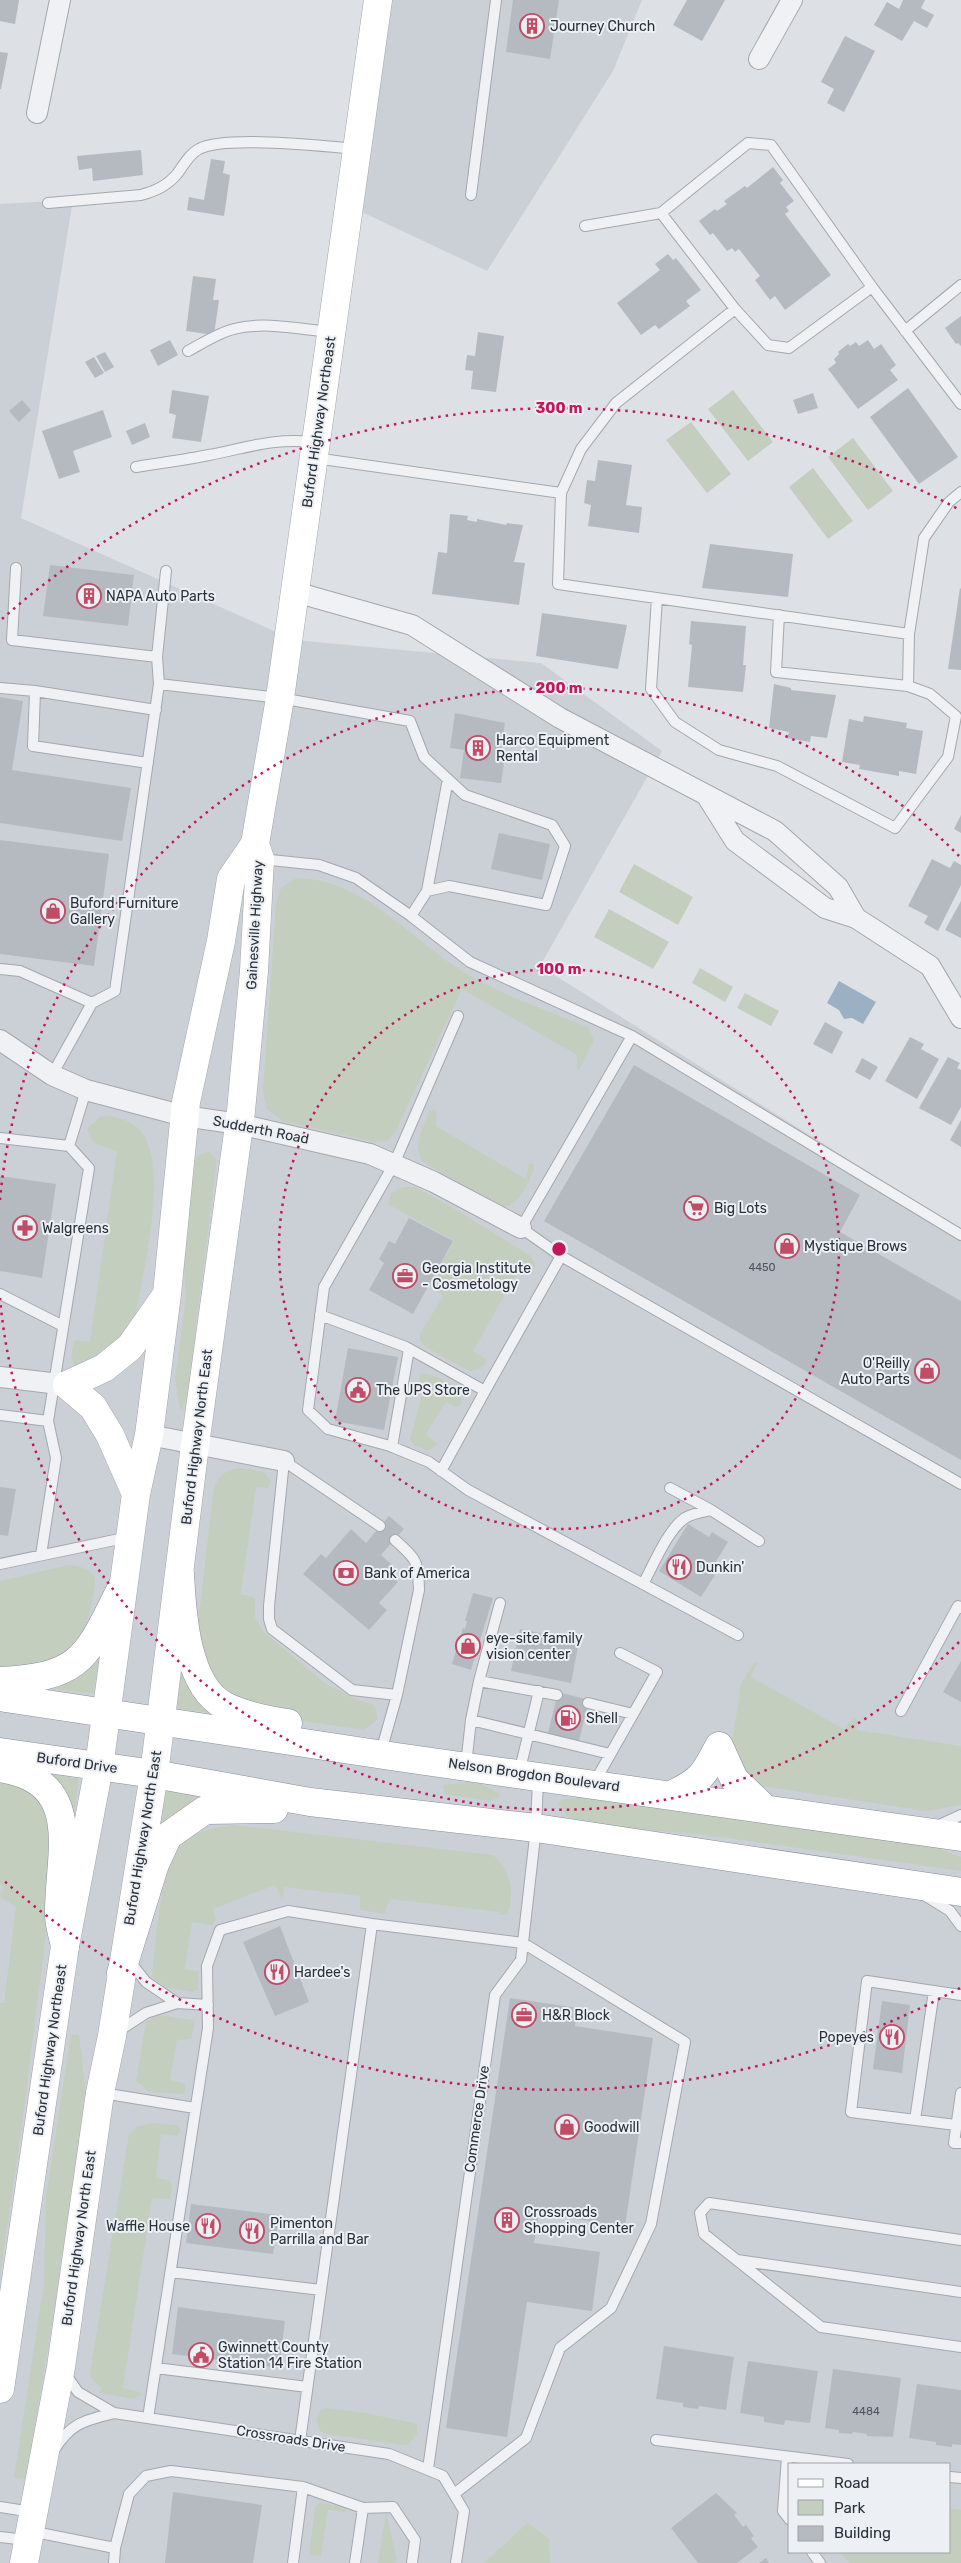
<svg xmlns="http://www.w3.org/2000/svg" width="961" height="2563" font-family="Rubik,sans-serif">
<rect width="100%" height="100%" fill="#dde1e5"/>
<path fill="#cbd0d6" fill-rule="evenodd" d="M372,0H642L613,71L487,271L347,205Z
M73,200L21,518L294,640L541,663L662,751L540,966L961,1230V2563H0V204ZM790,2464H950V2552H790Z"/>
<path fill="#c4cebf" d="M733,390L773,442L748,461L708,409Z
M691,422L731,474L707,493L666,440Z
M853,438L893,491L868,510L828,457Z
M813,468L853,521L828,539L789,487Z
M634,864L693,897L678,925L619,892Z
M296,878C361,878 408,936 459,969C499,994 545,1010 588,1027L594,1041L579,1070L577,1069V1055L462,989L396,1131L387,1141L375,1142L282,1121L266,1108L263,1091L276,903L281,888Z
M609,909L669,942L653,969L594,937Z
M700,968L733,987L725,1002L692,983Z
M745,993L779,1011L771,1026L737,1008Z
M434,1109L437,1112L436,1126L526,1179L529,1163L533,1164L534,1170C528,1182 517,1211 501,1206L423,1162C411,1146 424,1126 430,1110Z
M109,1116C121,1118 132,1121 140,1130C171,1166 142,1275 135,1319L129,1336L79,1369C69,1362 71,1350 75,1340L90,1342L117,1151C105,1147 87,1145 88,1128L100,1117Z
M209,1151L217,1160L195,1334V1380L182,1410L180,1409L175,1380L186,1296L182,1245L196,1157Z
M403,1187H415L445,1203L531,1256L535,1263L533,1275L519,1270L473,1351L487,1360C485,1368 476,1370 469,1371L427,1348L420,1341V1334L443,1296L429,1286L454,1241L388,1204L391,1193Z
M421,1373C436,1374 462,1387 462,1404L456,1407L446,1402L426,1434L438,1444L428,1451L415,1446L410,1440L423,1390L418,1384Z
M243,1468L264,1472L271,1481L268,1488L256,1487L241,1594L255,1598V1618L264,1632L326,1684L360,1701L372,1704L376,1709L377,1720L364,1730L282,1718L246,1708L211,1679L197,1633L213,1493C216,1476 226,1469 243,1468Z
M68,1565C80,1566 87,1567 95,1578C96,1588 92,1599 90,1609C79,1665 48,1663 0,1669V1581Z
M95,1658L99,1660L93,1694L50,1688Z
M182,1663L212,1713L179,1709L176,1707Z
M754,1663H757L751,1677L844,1729L854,1717L858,1721L857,1730L961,1746V1805L926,1811L753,1785L731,1751L741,1683Z
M43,1773L79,1779L73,1823Z
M0,1777L11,1779L41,1800L53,1825L47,1926L21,2133L0,2275V2003H4L16,1906L1,1898L0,1894L4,1888L0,1884Z
M475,1781L499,1793L500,1797L490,1801L444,1794L443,1785Z
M166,1791L210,1798L159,1828L158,1825L163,1792Z
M583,1795L931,1846L961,1857V1871L705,1835L589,1825L567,1816L558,1803L561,1800Z
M234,1825L493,1855C510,1870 516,1893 507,1915H500V1912L390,1899L384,1914L360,1910V1896L284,1887L282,1899L275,1885L213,1909L216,1919L212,1925L192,1922L185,1969L199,1971L198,1989L192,1992L167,1988L152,1977C156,1942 159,1861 187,1840C201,1829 217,1827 234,1825Z
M158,2015L192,2020L195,2022L191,2039L177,2040L170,2080L184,2083L186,2089L183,2094L149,2092L136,2081L146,2022Z
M71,2034L79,2035L88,2110L26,2479L14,2478L44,2283L46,2197Z
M150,2123L178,2125L181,2131L177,2136L161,2134L156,2178L169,2180L172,2184L170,2199L152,2198L123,2388L140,2392L141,2395L133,2399L100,2393L101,2388L91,2378L90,2373L129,2134L137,2127Z
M326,2408L365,2413L414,2423L417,2425V2434L409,2444L403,2445L327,2434L321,2432L316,2420L321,2410Z
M319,2503L346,2507L345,2512L328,2510L321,2556L309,2555L315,2507Z
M950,2508L961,2510V2563H849L840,2552H950Z
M386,2513L397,2560L394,2563H378Z
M527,2523L549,2538L550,2563H484Z"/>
<path fill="#9bb0c2" d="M839,981L876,1002L863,1024L852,1018L844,1019L839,1010L827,1003Z"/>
<path fill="#b5bac1" d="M0,0H19L15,24L0,21Z
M513,0H559L550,59L506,52Z
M687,0H725L702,41L673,25Z
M903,0H925L921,8L934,15L927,28L914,21L902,41L874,25L887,2L899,9Z
M845,36L875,51L844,112L827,103L834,89L821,82Z
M0,52L8,53L1,89H0Z
M141,150L143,175L93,181L92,168L79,170L77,156Z
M211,159L225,161L223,173L230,175L224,216L187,210L189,197L204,200Z
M773,167L783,180L780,183L794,201L786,207L789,211L785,214L831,275L785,310L775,296L770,300L755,280L760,276L739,249L735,252L732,248L727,251L713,233L710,235L699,221L715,209L717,211L727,204L724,201L745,186L747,188Z
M668,254L673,260L676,258L701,290L686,301L690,306L659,329L655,325L641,335L617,303L660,270L655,264Z
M193,276L216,279L213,300H219L214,335L186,331Z
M961,316V346L958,343L956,344L945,328Z
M478,332L504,336L496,392L471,389L473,371L465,370L467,355L475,356Z
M170,340L178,355L158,366L150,350Z
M868,340L874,349L881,344L896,365L890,370L898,380L858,409L828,369L836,363L834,359L839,354L838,352L848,344L850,346L856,342L859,346Z
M105,352L114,367L105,372L96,356Z
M94,357L104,373L95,378L85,362Z
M908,388L958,457L919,484L870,417Z
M172,390L209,396L201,442L172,438L176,415L169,413Z
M813,393L818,408L798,414L793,400Z
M22,400L31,410L19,422L9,411Z
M103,410L112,437L73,451L80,472L59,479L42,431Z
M145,423L150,437L132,445L126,431Z
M598,460L632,465L626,505L642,507L639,533L588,526L591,505L584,503L587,480L595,481Z
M450,514L468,516L467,520L477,522V519L506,525L507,523L523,525L514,562L525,563L519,605L432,594L438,552L447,553Z
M710,544L793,554L788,597L702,588Z
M50,565L134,575L128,626L43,616Z
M960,588L961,589V670L948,669Z
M542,613L627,625L618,669L536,656Z
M691,621L746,626L743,665H746L743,692L688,687L692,645L689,644Z
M774,684L791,688V690L836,695L827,738L811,736L810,742L787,738L789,732L769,728Z
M0,697L23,701L12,770L131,788L122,841L0,823Z
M455,713L505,723L501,749L506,750L501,783L460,778L464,750L450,748Z
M864,716L907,723L906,728L923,731L916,774L899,771V776L859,769L860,765L842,762L849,719L863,722Z
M961,815V833L954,829Z
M499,833L550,844L542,880L491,869Z
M0,840L109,854L94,966L0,954Z
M932,859L950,868L954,861L961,865V885L938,931L924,923L928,916L908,906Z
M961,901V938L945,930Z
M825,1022L843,1032L832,1054L813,1044Z
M910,1037L924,1044L921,1049L939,1059L917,1099L885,1081Z
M948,1057L960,1063L957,1068L961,1070V1107L951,1125L919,1108Z
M862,1058L878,1067L870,1080L855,1072Z
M634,1065L860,1195L840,1232L961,1301V1460L544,1221Z
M961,1120V1147L950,1140Z
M0,1176L56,1184L42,1278L0,1271Z
M409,1218L453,1241L413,1314L369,1290L384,1263L379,1259L389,1241L395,1244Z
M348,1348L398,1357L384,1430L335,1421Z
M0,1487L16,1489L8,1536L0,1535Z
M389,1516L404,1529L381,1555L392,1565L386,1571L398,1582L379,1603L387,1610L369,1630L303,1574L321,1554L326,1558L351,1529L366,1543Z
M688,1524L709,1537L712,1532L728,1542L710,1571L715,1575L701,1597L659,1571Z
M473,1593L493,1598L471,1670L452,1664L463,1628L465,1629L467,1621H465Z
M520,1629L579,1641L571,1683L511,1671Z
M961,1661V1702L943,1692Z
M558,1692L589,1700L579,1741L548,1733Z
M280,1926L309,2002L275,2016L243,1942Z
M510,1998L578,2008L575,2026L653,2038L625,2226L539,2214L534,2243L600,2252L592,2311L527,2302L507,2437L446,2428Z
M882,2001L910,2005L902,2073L873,2069Z
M191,2204L279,2215L273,2254L186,2243Z
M178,2307L285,2321L279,2368L172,2354Z
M664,2346L734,2357L726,2410L699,2406L698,2409L683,2407V2403L656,2399Z
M748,2361L818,2371L810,2423L785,2420L784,2425L764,2422V2417L740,2413Z
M833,2369L901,2378L893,2437L867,2436V2434L853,2432L852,2434L839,2433V2430L825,2428Z
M917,2384L961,2390V2445L952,2444V2447L936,2445V2442L909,2438Z
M173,2492L262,2505L253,2563H165Z
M716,2493L737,2513L734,2515L743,2527L746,2525L754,2536L751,2538L758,2547L737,2563H698L671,2528Z
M766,2558L769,2563H759Z"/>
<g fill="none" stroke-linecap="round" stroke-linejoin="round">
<defs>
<path id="service" d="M471,195L496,0
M48,203L141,195C155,191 167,186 177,174C184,165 189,154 199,149C224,135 325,146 356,149
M661,213L735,309
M872,287L961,404
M905,331L961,285
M188,351C203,343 218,333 234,329C264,321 299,329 330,332
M315,458L561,493L558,584L909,634L908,686L930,694L956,716L948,757L895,828L777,766L719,750L675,722L651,689L657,598
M136,467C160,463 184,460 209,455C250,447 272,438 315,442
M561,493L581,449L616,403L735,309L768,345L789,348L872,287L771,145L748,143L661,213L585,226
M16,568L12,640L157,657L159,684L280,698L410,721L424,757L465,795L552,825L565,846L546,905L449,886L427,891L411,916
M779,615L776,672L908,686
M909,634L924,538L949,502L961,492
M157,657L166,571
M0,688L35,691
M148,763L33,746L35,691L156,710
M261,859L319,865L356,878L411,916L470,962L632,1036L521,1228L561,1256L485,1391
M427,891L448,779
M0,969L20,971L92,1003
M458,1016L394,1164L324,1287L308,1410L328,1429L390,1446L429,1462L468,1490L738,1635
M632,1036L961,1235
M52,1075L92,1003L115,991L159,684
M0,1138L69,1146
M561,1256L961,1484
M0,1294L63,1326
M320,1315L406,1347L485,1391L441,1471
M0,1415L48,1421
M392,1447L409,1349
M670,1488L711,1510L759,1541
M380,1526L284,1461L269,1606V1619L272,1629L352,1690L397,1695L384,1741
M395,1540C417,1560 418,1560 419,1590L397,1695
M41,1555L56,1458L48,1421L89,1168L69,1146L86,1090
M0,1564L129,1537
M643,1584C653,1566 668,1529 685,1518C693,1513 702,1512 711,1510
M500,1603L479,1681L557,1695
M588,1703L633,1714
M901,1711L958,1606L961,1608
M471,1720L479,1681
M466,1765L471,1720L610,1754
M519,1773L539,1691
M594,1783L657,1672L620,1653
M937,1826L961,1815
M924,1895L950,1911L961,1926
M128,1959L146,1982L177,2003
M117,2032L146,2013L177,2003L208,2005
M102,2093L195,2108
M961,2093L954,2143H961
M915,2120L934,1991
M956,2125L851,2112L867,1981L961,1995
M961,2240L709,2203L700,2213L704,2234L821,2327L961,2347
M737,2260L961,2292
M171,2272L321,2290
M156,2368L307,2387
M64,2372L78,2392L114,2413L389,2454L443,2476L464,2511L456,2563
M148,2418L208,2028L207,1966L220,1930L288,1911L372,1924
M656,2440L848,2464
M300,2441L372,1924L523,1943L685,2042L651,2224L611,2308L560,2348L526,2438L454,2494
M54,2450C71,2423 85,2420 114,2413
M787,2457L783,2511L790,2520
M428,2469L495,1995L521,1960L536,1828L538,1779
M950,2477L961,2478
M303,2487L363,2508L393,2507L415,2540L412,2563
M0,2507L32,2512
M30,2531L115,2548L114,2563
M0,2537L26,2540
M115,2548L129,2494L146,2476L171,2471L303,2487L293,2563
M812,2552L820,2563
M355,2563L363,2508"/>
<path id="minor" d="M759,59L792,0
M37,113L60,0
M295,592L412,625L560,718L775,831L838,887L856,918
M708,798L735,841L825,908L856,918L930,966L961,1018
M0,1040L52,1075L86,1090L184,1116L239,1124L370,1154L434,1182L521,1228
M0,1377L67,1385
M149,1435L284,1461"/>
<path id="primary" d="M136,1494L110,1435L93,1407L67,1385L104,1368L130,1347L165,1297
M0,2389L65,1946L99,1767L136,1494L149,1435L167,1294L186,1102L221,941L231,879L255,844L280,698L378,0
M24,2563L61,2367L100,2093L112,2036L154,1774L195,1445L241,1111L254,971L260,859L255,844"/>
<path id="trunk" d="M180,1574C182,1613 186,1686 225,1706C245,1716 266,1720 288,1723
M0,1681C86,1677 87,1654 123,1585
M0,1697L397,1757L961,1837
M719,1746L734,1779L764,1808
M0,1752L154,1774L310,1802L536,1828L961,1892
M0,1768C87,1781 58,1856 59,1915C59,1925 63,1936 65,1946
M671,1795C701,1781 704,1775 719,1746
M121,1973L155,1864L168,1836L205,1810L274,1809"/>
</defs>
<use href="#service" stroke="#a3a8ae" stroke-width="12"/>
<use href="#minor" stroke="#a3a8ae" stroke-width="22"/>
<use href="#primary" stroke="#9ea6b0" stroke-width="29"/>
<use href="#trunk" stroke="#868f9a" stroke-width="29"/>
<use href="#service" stroke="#eff1f4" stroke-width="10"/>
<use href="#minor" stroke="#eff1f4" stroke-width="20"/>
<use href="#primary" stroke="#fff" stroke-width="28"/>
<use href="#trunk" stroke="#fff" stroke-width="28"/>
</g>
<g fill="none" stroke="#c2185b" stroke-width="2.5" stroke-dasharray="2.5 5">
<circle cx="559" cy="1249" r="280"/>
<path d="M959 1642A561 561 0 0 1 0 1298M0 1200A561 561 0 0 1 959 856"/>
<path d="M960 1988A841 841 0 0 1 2 1879M2 619A841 841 0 0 1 960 510"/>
</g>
<defs>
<symbol id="building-ring" viewBox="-11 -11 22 22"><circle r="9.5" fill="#eceff3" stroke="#c04d65" stroke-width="1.5"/><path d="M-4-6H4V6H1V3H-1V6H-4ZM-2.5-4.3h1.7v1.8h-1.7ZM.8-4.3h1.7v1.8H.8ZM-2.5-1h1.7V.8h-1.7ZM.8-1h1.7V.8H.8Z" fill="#c04d65"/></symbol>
<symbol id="shop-ring" viewBox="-11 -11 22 22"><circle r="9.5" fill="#eceff3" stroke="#c04d65" stroke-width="1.5"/><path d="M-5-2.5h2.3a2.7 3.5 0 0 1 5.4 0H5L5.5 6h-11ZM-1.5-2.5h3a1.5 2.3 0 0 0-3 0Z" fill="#c04d65"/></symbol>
<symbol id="supermarket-ring" viewBox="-11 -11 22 22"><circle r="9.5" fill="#eceff3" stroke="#c04d65" stroke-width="1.5"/><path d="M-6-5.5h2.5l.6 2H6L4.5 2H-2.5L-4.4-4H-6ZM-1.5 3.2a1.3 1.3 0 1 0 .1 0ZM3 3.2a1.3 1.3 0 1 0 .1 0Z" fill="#c04d65"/></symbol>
<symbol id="pharmacy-ring" viewBox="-11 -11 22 22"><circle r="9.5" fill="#eceff3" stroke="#c04d65" stroke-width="1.5"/><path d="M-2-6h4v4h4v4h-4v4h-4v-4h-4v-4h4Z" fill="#c04d65"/></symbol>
<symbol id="office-ring" viewBox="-11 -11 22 22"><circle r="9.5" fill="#eceff3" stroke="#c04d65" stroke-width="1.5"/><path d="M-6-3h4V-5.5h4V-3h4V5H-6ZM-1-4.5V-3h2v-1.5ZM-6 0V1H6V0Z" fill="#c04d65"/></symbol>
<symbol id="civic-ring" viewBox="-11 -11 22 22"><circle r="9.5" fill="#eceff3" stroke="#c04d65" stroke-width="1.5"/><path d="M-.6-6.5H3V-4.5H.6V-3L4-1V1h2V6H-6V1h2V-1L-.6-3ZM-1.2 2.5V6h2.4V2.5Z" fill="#c04d65"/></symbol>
<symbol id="restaurant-ring" viewBox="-11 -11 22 22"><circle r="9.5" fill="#eceff3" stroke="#c04d65" stroke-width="1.5"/><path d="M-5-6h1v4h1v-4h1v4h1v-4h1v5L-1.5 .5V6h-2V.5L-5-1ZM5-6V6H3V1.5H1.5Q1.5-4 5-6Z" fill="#c04d65"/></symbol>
<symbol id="bank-ring" viewBox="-11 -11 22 22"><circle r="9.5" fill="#eceff3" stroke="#c04d65" stroke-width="1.5"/><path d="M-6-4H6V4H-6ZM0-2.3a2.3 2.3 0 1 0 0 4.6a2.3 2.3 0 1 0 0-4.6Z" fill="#c04d65"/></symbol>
<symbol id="fuel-ring" viewBox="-11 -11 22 22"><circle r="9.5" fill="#eceff3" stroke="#c04d65" stroke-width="1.5"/><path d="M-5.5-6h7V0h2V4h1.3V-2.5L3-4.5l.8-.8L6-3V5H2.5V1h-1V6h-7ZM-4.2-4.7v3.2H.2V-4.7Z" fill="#c04d65"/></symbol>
</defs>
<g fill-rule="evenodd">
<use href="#building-ring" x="518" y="12" width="28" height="28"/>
<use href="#building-ring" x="75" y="582" width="28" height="28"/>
<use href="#building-ring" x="464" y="734" width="28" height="28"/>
<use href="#shop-ring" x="39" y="897" width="28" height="28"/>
<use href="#supermarket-ring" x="682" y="1194" width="28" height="28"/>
<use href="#pharmacy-ring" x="11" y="1214" width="28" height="28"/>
<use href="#shop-ring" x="773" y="1232" width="28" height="28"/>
<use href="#office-ring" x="391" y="1262" width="28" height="28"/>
<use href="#shop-ring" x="913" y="1357" width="28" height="28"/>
<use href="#civic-ring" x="344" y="1376" width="28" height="28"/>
<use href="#restaurant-ring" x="665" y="1553" width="28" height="28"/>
<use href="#bank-ring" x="332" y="1559" width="28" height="28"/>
<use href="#shop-ring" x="454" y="1632" width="28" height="28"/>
<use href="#fuel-ring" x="554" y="1704" width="28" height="28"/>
<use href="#restaurant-ring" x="263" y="1958" width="28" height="28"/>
<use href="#office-ring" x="510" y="2001" width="28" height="28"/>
<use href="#restaurant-ring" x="878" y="2023" width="28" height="28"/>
<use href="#shop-ring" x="553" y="2113" width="28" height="28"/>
<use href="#building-ring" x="493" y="2206" width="28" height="28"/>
<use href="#restaurant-ring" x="194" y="2212" width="28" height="28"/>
<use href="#restaurant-ring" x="238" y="2217" width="28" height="28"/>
<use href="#civic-ring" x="187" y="2341" width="28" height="28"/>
</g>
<g text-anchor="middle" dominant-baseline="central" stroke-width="4" stroke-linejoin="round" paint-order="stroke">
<g font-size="11" fill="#4b525c">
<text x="762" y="1267">4450</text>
<text x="866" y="2411">4484</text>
</g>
<g font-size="14" fill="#28303a" stroke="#eceff3" text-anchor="start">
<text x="550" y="26">Journey Church</text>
<text x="106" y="596">NAPA Auto Parts</text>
<text x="496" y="740">Harco Equipment<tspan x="496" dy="16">Rental</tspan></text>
<text x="70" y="903">Buford Furniture<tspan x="70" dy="16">Gallery</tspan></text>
<text x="714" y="1208">Big Lots</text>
<text x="42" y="1228">Walgreens</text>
<text x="804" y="1246">Mystique Brows</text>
<text x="422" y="1268">Georgia Institute<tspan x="422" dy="16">- Cosmetology</tspan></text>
<text x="910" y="1363" text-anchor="end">O'Reilly<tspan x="910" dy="16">Auto Parts</tspan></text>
<text x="376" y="1390">The UPS Store</text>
<text x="696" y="1567">Dunkin'</text>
<text x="364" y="1573">Bank of America</text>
<text x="486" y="1638">eye-site family<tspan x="486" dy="16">vision center</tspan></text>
<text x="586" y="1718">Shell</text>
<text x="294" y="1972">Hardee's</text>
<text x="542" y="2015">H&amp;R Block</text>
<text x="874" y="2037" text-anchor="end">Popeyes</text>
<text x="584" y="2127">Goodwill</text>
<text x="524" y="2212">Crossroads<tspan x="524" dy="16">Shopping Center</tspan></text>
<text x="270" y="2223">Pimenton<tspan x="270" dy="16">Parrilla and Bar</tspan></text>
<text x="190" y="2226" text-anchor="end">Waffle House</text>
<text x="218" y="2347">Gwinnett County<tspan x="218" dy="16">Station 14 Fire Station</tspan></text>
</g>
<g font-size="14" fill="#28303a" stroke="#eceff3">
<text transform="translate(319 422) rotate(-82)">Buford Highway Northeast</text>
<text transform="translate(255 925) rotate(-87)">Gainesville Highway</text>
<text transform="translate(261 1130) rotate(11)">Sudderth Road</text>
<text transform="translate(197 1437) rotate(-83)">Buford Highway North East</text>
<text transform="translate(77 1763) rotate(8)">Buford Drive</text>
<text transform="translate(534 1775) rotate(8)">Nelson Brogdon Boulevard</text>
<text transform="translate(143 1838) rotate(-81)">Buford Highway North East</text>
<text transform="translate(50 2050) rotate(-82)">Buford Highway Northeast</text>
<text transform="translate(477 2119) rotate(-82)">Commerce Drive</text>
<text transform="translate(79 2238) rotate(-82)">Buford Highway North East</text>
<text transform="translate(291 2439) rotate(9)">Crossroads Drive</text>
</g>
</g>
<circle cx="559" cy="1249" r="8" fill="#c2185b" stroke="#eceff3" stroke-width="2.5"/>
<g font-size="15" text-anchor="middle" font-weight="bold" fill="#c2185b" stroke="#eceff3" stroke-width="4" stroke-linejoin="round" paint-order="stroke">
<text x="559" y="413">300 m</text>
<text x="559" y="693">200 m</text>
<text x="559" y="974">100 m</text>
</g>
<rect x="788" y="2463" width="162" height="90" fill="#eceff3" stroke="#9ea3a9"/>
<rect x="798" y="2479" width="25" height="8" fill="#ffffff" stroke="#9ea3a9"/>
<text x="834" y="2488" font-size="15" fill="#28303a">Road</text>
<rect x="798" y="2500" width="25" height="15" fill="#c4cebf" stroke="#9ea3a9"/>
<text x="834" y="2513" font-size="15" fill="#28303a">Park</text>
<rect x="798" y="2526" width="25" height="15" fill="#b5bac1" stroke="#9ea3a9"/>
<text x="834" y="2538" font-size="15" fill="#28303a">Building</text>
</svg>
